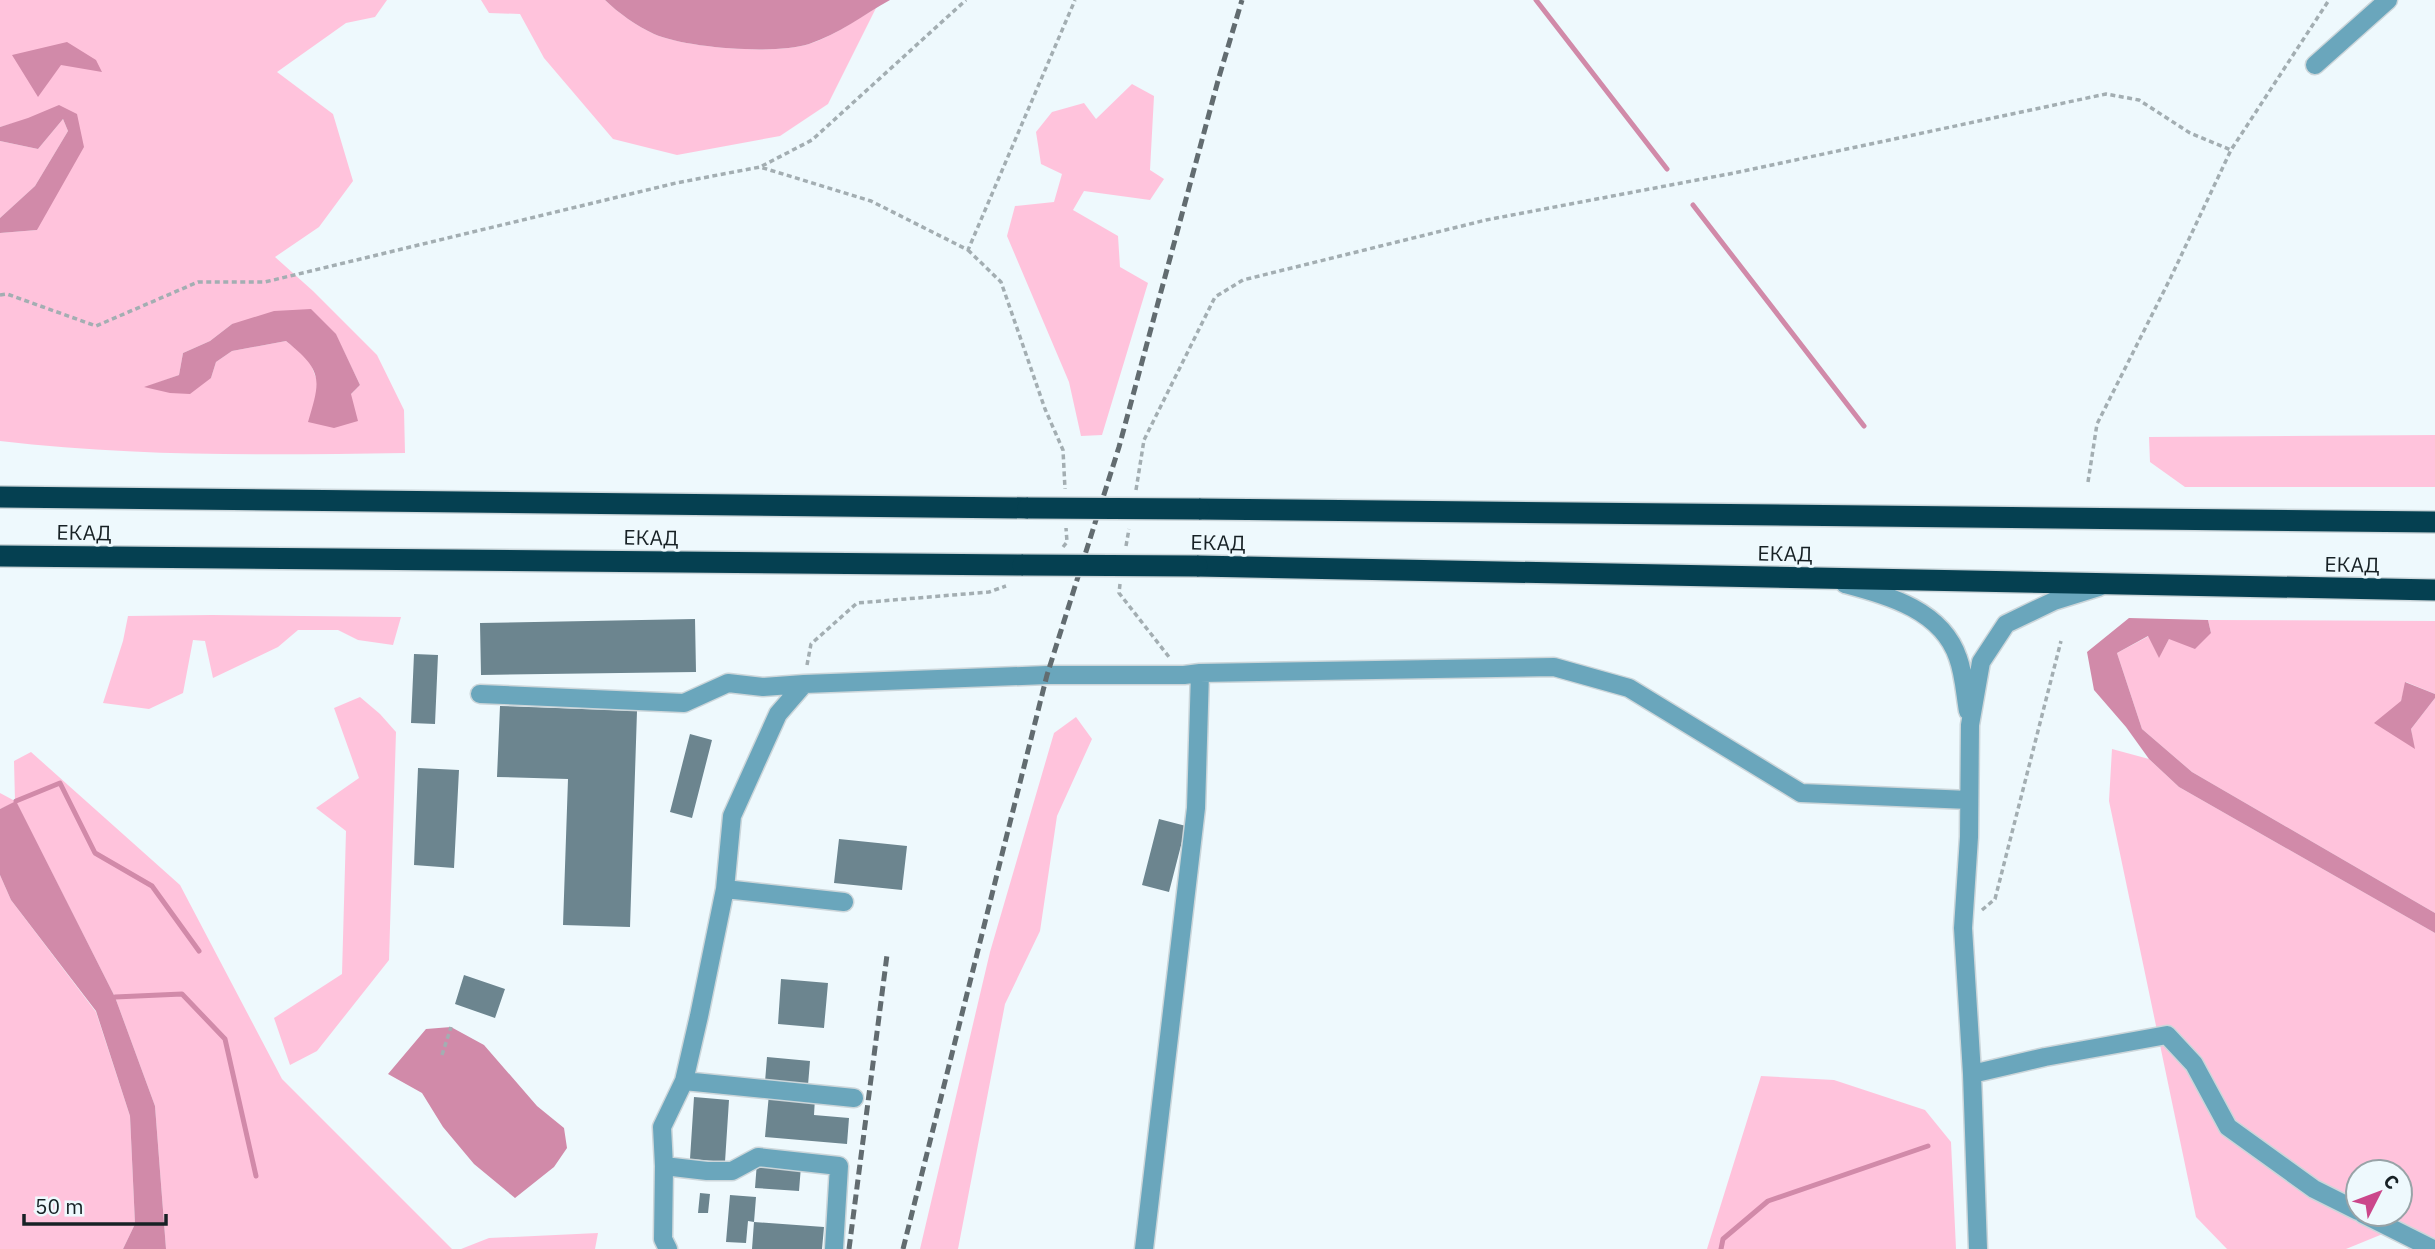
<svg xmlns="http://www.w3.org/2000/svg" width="2435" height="1249" font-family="'IBM Plex Sans',sans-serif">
<rect width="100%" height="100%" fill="#eef9fd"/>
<path fill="#ffc3dc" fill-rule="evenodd" d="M0,0H387L375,17L346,23L277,72L333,114L353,181L319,227L275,257L313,291L377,355L404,410L405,453C269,455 136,457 0,441V233L37,230L77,114L28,119L0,127ZM232,324L336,335L360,385L351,394L319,386L309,359L286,341L232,351L216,362L211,378L146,387L179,375L183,353L210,341Z
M481,0H605C618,13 637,26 654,34C686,48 776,55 809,44C834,36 854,21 876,8L828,104L780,136L677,155L613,139L544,58L520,14L489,13Z
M1132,84L1154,96L1150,170L1164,179L1150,200L1084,191L1073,210L1118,236L1120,267L1148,283L1102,435L1081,436L1069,382L1007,236L1015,206L1054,202L1062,174L1041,164L1036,132L1052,112L1084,103L1096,119Z
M63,119L68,131L35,186L0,218V141L38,149Z
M2435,435V487H2185L2150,462L2149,437Z
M212,615L401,617L393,645L358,640L338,630H298L278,647L213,678L205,641L193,640L183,693L149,709L103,703L123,641L128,616Z
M2208,620L2435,621V694L2406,682L2401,701L2414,748L2411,729L2435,698V913L2192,772L2142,729L2117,653L2149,636L2159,657L2169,639L2211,633Z
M360,697L380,714L396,732L389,960L317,1051L290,1065L274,1018L342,974L346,831L316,808L359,778L334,708Z
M1076,717L1092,739L1057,816L1040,931L1005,1004L958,1249H920L990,952L1054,733Z
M2112,749L2149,759L2179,787L2435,933V1249H2409L2390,1231L2346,1249H2227L2196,1217L2109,801ZM2358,1172H2400V1214H2358Z
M31,752L180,885L282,1079L452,1249H166L155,1106L115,997L16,802L0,809V793L15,801L14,761Z
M0,875L11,900L96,1012L130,1116L135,1224L123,1249H0Z
M1761,1076L1834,1080L1925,1110L1951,1142L1956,1249H1707Z
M598,1233L595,1249H461L489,1238Z"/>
<path fill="#d18aa9" d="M605,0H890C863,15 839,34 809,44C775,55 686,48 654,34C637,26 618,13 605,0Z
M67,42L96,60L102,72L61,65L38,97L12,55Z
M59,105L77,114L84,147L37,230L0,233V218L35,186L68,131L63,119L38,149L0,141V127L28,118Z
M311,309L336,334L360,385L351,394L358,421L334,428L308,422C321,379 323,371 286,341L232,351L216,362L211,378L190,394L170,393L144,387L179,375L183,353L210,341L232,324L274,311Z
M2129,618L2208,620L2211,633L2195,649L2169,639L2159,658L2148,636L2117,653L2142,729L2192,772L2435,913V933L2179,787L2149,759L2126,727L2094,690L2087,652Z
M2405,682L2435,694V698L2411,729L2415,749L2374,723L2401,701Z
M16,801L115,997L155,1106L166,1249H123L135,1224L130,1116L96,1011L11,900L0,875V809Z
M451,1027L484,1045L537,1106L564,1128L567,1148L554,1167L515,1198L474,1164L443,1127L422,1093L388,1074L426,1029Z"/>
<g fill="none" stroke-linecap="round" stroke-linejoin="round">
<path stroke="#d18aa9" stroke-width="5" d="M1536,0L1667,169
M1693,205L1864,426
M16,801L60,783L95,853L152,886L199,951
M115,997L182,994L225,1039L256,1176
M1721,1249L1723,1239L1768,1201L1928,1146"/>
</g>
<path fill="#6c858f" d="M695,619L696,672L481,675L480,623Z
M414,654L438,655L435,724L411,723Z
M500,706L637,711L630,927L563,925L568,779L497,777Z
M690,734L712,740L692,818L670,812Z
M418,768L459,770L454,868L414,865Z
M1159,819L1186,826L1169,892L1142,885Z
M839,839L907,846L902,890L834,883Z
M464,975L505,989L495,1018L455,1004Z
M781,979L828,983L824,1028L778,1024Z
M767,1057L810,1061L808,1085L765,1082Z
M769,1094L815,1098L814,1115L849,1118L847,1144L765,1137Z
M694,1097L729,1100L725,1162L690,1159Z
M757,1162L801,1166L799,1191L755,1188Z
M700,1193L710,1194L708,1213H698Z
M730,1195L756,1197L754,1222L748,1221L746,1243L726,1242Z
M754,1222L824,1227L822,1249H752Z"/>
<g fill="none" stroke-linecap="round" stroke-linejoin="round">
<defs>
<path id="minor" d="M2315,65L2388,0
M1845,584C1889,596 1942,610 1958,658C1964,674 1965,694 1968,711
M480,694L684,703L728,683L763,687L804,684
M725,889L844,902
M1972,1074L2045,1057L2167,1035L2194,1064L2228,1127L2314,1189L2358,1211
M684,1081L854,1098
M664,1166L707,1171H732L758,1157L839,1166L834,1249
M2363,1214L2433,1249
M668,1249L663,1239L664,1166L662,1127L684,1081L699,1016L725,889L732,816L778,714L804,684L1047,675H1184L1200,673L1554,667L1629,688L1801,793L1969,800
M1144,1249L1196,808L1200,673
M1978,1249L1972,1074L1963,928L1969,837L1970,725L1981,662L2006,624L2054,601L2099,587"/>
<path id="highway" d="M0,497L1028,508
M1199,509L2435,522
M0,556L1023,565
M1197,566L2435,590"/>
</defs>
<use href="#minor" stroke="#ccd6da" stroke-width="21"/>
<use href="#highway" stroke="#ccd6da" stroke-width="24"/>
<path stroke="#a3aeb2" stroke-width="3.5" stroke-dasharray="5 3.5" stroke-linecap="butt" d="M762,166L812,140L966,0
M968,250L1001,282L1045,409L1063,450L1065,489
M0,295L7,294L96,326L198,282H265L676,183L760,167L871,201L968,250L1075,0
M2088,482L2097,424L2171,277L2231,150L2329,0
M1136,490L1144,440L1215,297L1243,280L1486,220L1734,173L2106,94L2139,100L2190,133L2231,150
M1126,546L1129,529
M1063,547L1067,542L1066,528
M1120,584L1119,593L1169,657
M807,665L811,644L857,603L989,592L1006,586
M1982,910L1995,899L2061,641
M442,1055L451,1027"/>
<use href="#minor" stroke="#6aa6bc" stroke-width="18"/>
<use href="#highway" stroke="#054051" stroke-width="21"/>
<path stroke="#626c70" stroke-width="5" stroke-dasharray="10 5" stroke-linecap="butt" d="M849,1249L887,955
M903,1249L1047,675L1119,447L1219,77L1242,0"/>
<defs>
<path id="highway-bridge" d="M1028,508L1199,509
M1023,565L1197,566"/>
</defs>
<use href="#highway-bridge" stroke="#ccd6da" stroke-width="24" stroke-linecap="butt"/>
<use href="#highway-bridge" stroke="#054051" stroke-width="21"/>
</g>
<g text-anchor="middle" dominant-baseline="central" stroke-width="6" stroke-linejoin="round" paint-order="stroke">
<g font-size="21" fill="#172125" stroke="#eef9fd">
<text transform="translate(84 532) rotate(1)">ЕКАД</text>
<text transform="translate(651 537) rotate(1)">ЕКАД</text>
<text transform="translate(1218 542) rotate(1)">ЕКАД</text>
<text transform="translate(1785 553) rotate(1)">ЕКАД</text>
<text transform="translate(2352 564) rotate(1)">ЕКАД</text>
</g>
</g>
<g transform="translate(2379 1193) rotate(48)"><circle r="33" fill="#eef9fd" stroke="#98a3a7" stroke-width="2"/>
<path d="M0-5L12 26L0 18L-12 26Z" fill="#cb478b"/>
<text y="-10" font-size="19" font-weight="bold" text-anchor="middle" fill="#172125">С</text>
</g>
<path d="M24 1214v10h142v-10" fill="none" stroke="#172125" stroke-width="3.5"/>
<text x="35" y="1214" font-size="21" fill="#172125" stroke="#eef9fd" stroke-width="5" paint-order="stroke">50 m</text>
</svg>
